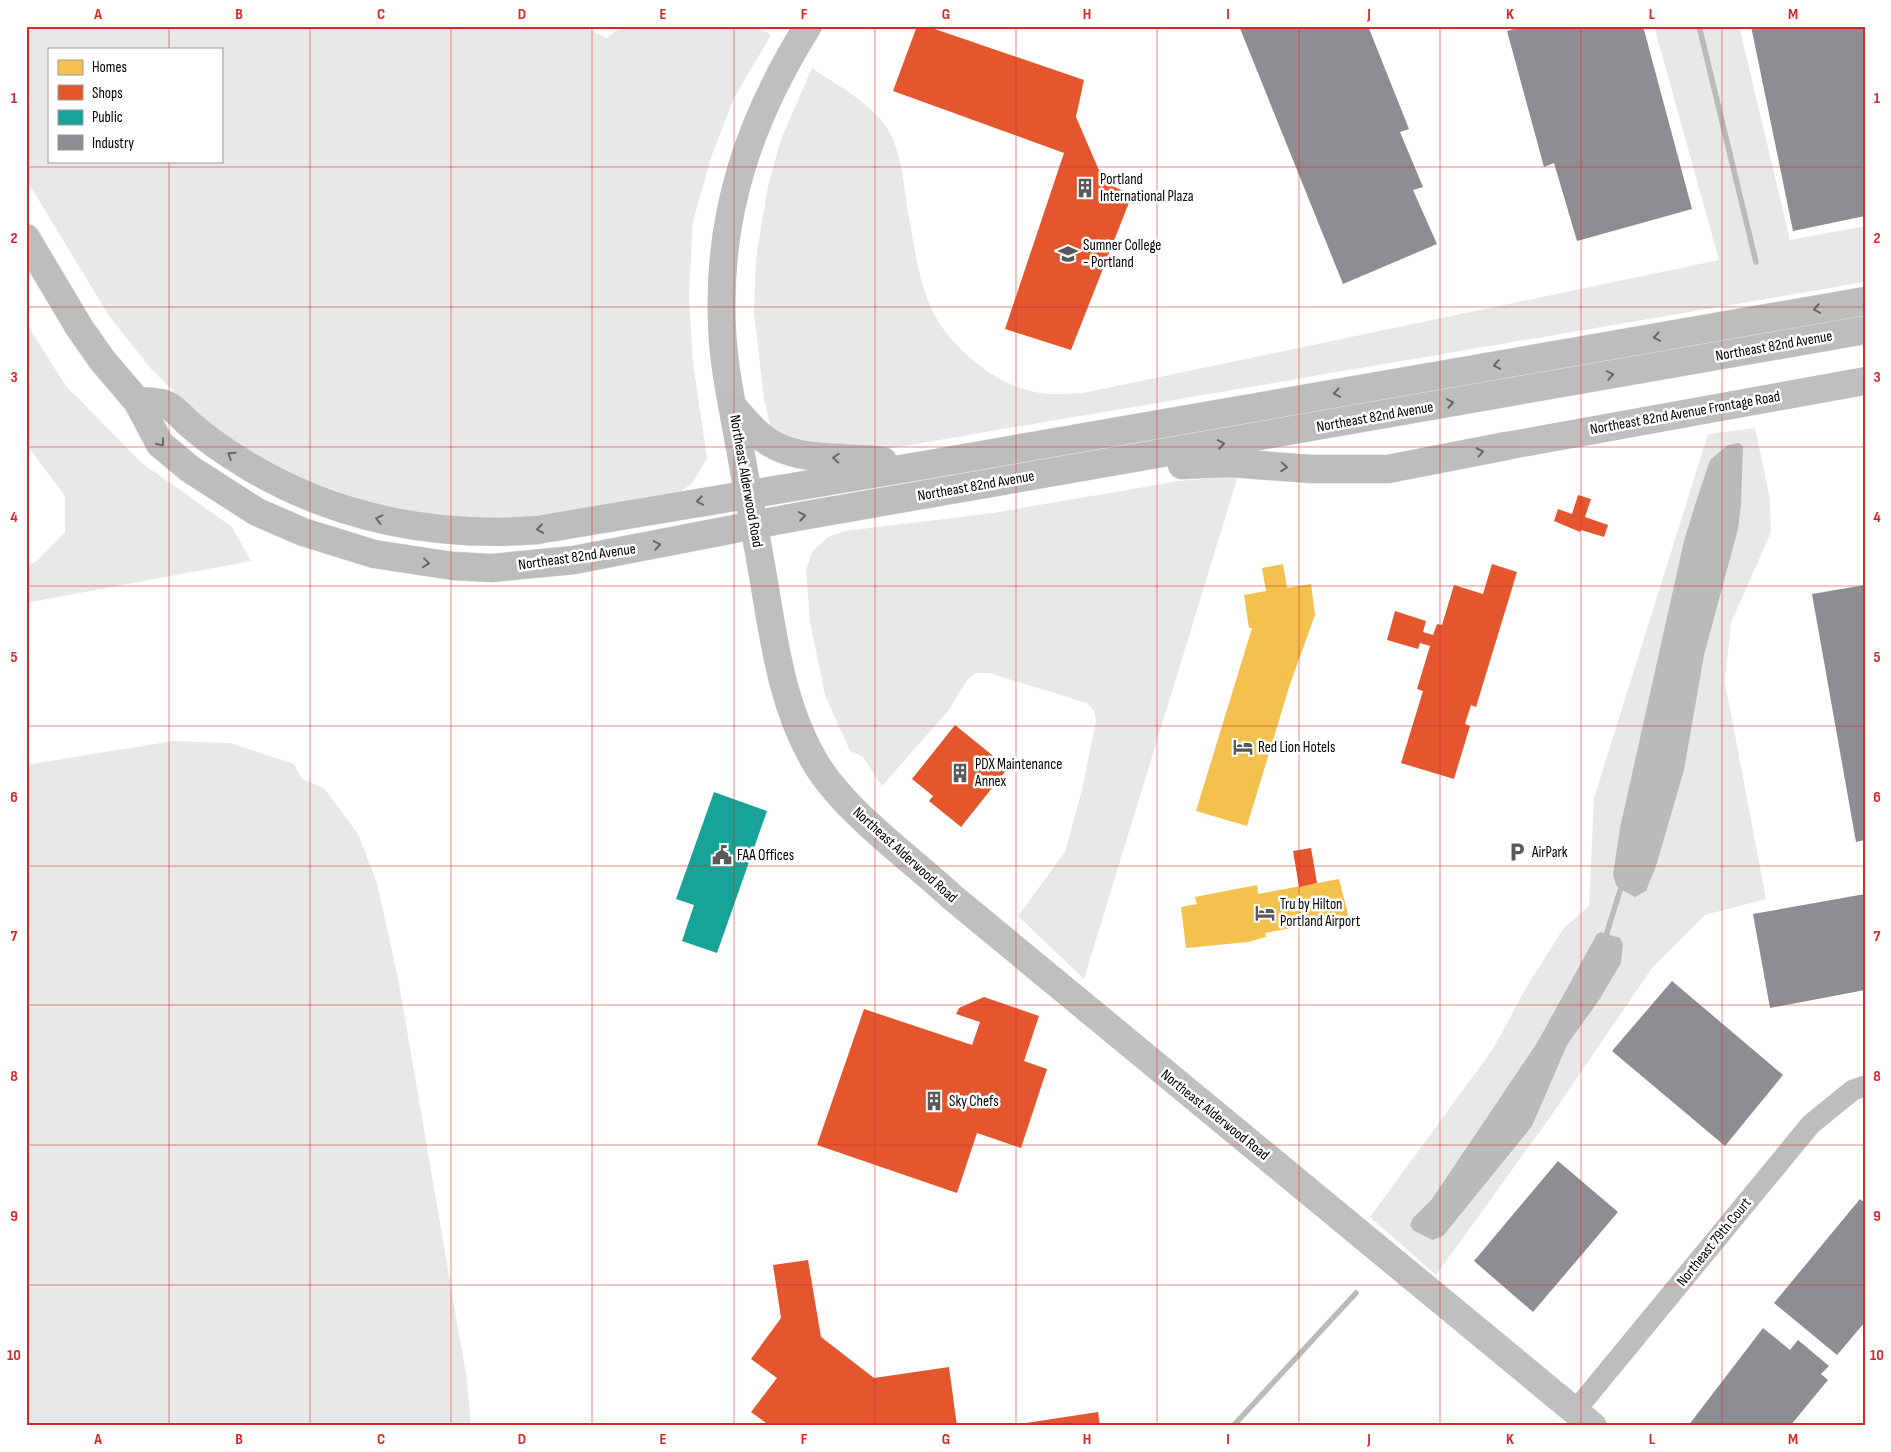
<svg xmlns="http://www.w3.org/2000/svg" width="1891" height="1452" font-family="'Sofia Sans Condensed',sans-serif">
<rect width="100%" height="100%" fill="#fff"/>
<path fill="#e8e8e8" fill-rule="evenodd" d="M26,26H582L607,38L622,26H756L771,35L734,98L712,155L693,221L689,295L693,363L707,458L692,484L681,491L662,497L510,519L461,521L412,513L356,498L286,473L242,447L191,408L152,370L109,316L26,179ZM49,49H221V161H49Z
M1654,26H1739L1790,240L1865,226V282L904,446L863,452L779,437L770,425L764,399L754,313L756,258L768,186L781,139L812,68C838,86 874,104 890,133C903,159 904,189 909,218C915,249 919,284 933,312C953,352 1005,392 1049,394C1061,395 1072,393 1083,393L1719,260Z
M26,323L66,386L142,463L232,527L251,561L26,603V567L37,561L65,532V496L26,444Z
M1755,428L1770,499L1771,532L1731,623L1725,682L1766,899L1705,915L1652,968L1551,1116L1436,1275L1370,1217L1493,1049L1526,988L1563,929L1589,906L1594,798L1708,434Z
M1238,476L1084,979L1018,916L1065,852L1082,790L1096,721L1094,711L1087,703L989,673H976L967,680L948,711L882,786L862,756L850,751L825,695L810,622L806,569L813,551L828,537L845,531L993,513L1179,481Z
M173,741L230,743L294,764L302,779L324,788L358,834L377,883L398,978L467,1380L471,1426H26V765Z"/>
<path fill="#bababa" d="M1739,443L1743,447L1741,505L1738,529L1704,655L1684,770L1656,866L1646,891L1635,897L1620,889L1616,885L1613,875L1620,828L1684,541L1696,502L1710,460L1728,445Z
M1601,932L1620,938L1623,944L1621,963L1599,1000L1567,1045L1532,1126L1443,1236L1432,1240L1413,1230L1410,1225L1413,1218L1432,1199L1537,1043L1597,934Z"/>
<path fill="#f2c14e" d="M1283,564L1287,588L1311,584L1315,615L1290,684L1247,826L1196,811L1252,628H1249L1244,595L1266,591L1262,568Z
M1339,879L1349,918L1312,928L1311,924L1265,933L1266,937L1248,942L1186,948L1181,907L1197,904L1195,897L1257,885L1258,894Z"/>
<path fill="#e4572e" d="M917,26H926L1084,80L1076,117L1104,182L1132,195L1071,350L1005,329L1064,153L893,91Z
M1578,495L1591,499L1585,517L1608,525L1604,537L1581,530L1580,532L1554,521L1558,509L1572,514Z
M1492,564L1517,572L1476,707L1471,705L1465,724L1470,726L1454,779L1401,763L1423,691L1417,689L1430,646L1420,643L1418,649L1387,640L1395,611L1426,621L1423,632L1433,635L1437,624L1442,625L1454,585L1483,594Z
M955,725L1008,768L961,827L929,801L933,796L912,779Z
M1311,848L1317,883L1299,887L1293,851Z
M984,997L1039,1016L1024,1061L1047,1069L1021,1148L977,1133L957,1193L817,1145L864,1009L972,1045L980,1022L956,1014L959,1008Z
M808,1260L821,1337L874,1378L949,1367L957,1426H770L751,1412L777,1378L751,1359L781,1318L773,1265Z
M1098,1412L1100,1426H1012V1425Z"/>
<path fill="#17a398" d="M714,792L767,811L717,953L682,941L694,905L676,899Z"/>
<path fill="#8d8d92" d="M1239,26H1368L1409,129L1400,132L1423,187L1413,190L1437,244L1343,284Z
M1516,26H1643L1692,209L1577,241L1554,163L1544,167L1507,31L1517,28Z
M1751,26H1865V216L1793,231Z
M1865,585V840L1856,842L1812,594Z
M1865,894V990L1770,1008L1753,914Z
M1672,981L1783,1075L1725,1146L1612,1051Z
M1558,1161L1618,1212L1533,1312L1474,1261Z
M1860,1199L1865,1203V1322L1837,1355L1774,1303Z
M1763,1328L1790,1350L1798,1340L1829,1366L1821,1374L1828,1380L1790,1426H1688Z"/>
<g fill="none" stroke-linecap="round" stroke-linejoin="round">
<path stroke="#bababa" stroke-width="5.5" d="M1699,26L1756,262
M1605,939L1622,884
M1233,1426L1356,1293"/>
<defs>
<path id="primary" d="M26,238L79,327L102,360L137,401L160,444L190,469L257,512L303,532L374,554L453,566L492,568L574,560L796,517L1865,330
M137,401C145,402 159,401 167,405C176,409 185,421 193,427C209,441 227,453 245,464C333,518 435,538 537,530L919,466L1865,301
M733,407C741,416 748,425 757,433C791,465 841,455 883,461
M1182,465L1230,463L1311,469H1388L1506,446"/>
</defs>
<use href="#primary" stroke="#dbdbdb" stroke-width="29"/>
<path stroke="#bdbdbd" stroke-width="21" d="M1575,1411L1811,1124L1853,1090L1865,1086"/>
<path stroke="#bfbfbf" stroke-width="28" d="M808,26C749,120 717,215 722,326C723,360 730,394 736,427C744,471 752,515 760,559C773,630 779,704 818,767C850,816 909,857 952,897L1593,1426
M1506,446L1865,381"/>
<use href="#primary" stroke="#bdbdbd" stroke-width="28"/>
</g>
<defs><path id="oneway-chevron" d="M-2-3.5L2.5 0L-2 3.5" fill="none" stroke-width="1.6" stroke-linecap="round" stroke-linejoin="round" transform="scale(1.25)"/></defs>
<g stroke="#686868">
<use href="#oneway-chevron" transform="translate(1817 309) rotate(170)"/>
<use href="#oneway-chevron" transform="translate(1657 337) rotate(170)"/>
<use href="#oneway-chevron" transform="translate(1497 365) rotate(170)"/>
<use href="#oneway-chevron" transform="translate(1610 375) rotate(-10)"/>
<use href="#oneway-chevron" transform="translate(1337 393) rotate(170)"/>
<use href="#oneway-chevron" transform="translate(1450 403) rotate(-10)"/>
<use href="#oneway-chevron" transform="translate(161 443) rotate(52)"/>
<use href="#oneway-chevron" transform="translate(1221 444) rotate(-10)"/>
<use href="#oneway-chevron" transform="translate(1480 452) rotate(-12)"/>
<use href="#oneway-chevron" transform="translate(231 455) rotate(-147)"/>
<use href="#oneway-chevron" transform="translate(836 458) rotate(-177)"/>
<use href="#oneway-chevron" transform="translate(1284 467) rotate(4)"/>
<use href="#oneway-chevron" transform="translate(700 501) rotate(170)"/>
<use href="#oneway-chevron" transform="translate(802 516) rotate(-10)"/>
<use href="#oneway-chevron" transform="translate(379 519) rotate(-166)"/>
<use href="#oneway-chevron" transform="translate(540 529) rotate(172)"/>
<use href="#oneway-chevron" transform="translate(657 545) rotate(-10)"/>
<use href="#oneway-chevron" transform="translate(426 563) rotate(7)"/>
</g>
<path fill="none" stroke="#d62828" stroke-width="1" stroke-opacity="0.55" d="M169,26V49M310,26V1426M451,26V1426M592,26V1426M734,26V1426M875,26V1426M1016,26V1426M1157,26V1426M1299,26V1426M1440,26V1426M1581,26V1426M1722,26V1426M169,161V1426M26,167H1865M26,307H1865M26,447H1865M26,586H1865M26,726H1865M26,866H1865M26,1005H1865M26,1145H1865M26,1285H1865"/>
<defs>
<symbol id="building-bare" viewBox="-9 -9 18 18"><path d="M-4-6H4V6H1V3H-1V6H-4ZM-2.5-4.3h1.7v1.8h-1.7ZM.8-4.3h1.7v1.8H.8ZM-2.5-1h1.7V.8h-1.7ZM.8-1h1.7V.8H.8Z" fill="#595959" stroke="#fff" stroke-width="2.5" paint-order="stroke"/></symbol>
<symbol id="university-bare" viewBox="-9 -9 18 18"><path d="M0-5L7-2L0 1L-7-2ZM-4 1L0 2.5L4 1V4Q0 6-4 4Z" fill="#595959" stroke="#fff" stroke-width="2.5" paint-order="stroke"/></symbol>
<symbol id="hotel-bare" viewBox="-9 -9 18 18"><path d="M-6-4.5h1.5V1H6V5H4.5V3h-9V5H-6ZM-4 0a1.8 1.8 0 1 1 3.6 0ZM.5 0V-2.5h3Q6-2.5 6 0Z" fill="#595959" stroke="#fff" stroke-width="2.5" paint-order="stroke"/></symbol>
<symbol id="parking-bare" viewBox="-9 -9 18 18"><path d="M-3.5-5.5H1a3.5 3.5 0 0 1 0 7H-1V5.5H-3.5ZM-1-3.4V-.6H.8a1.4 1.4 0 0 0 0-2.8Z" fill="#595959" stroke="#fff" stroke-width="2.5" paint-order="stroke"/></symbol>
<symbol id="civic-bare" viewBox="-9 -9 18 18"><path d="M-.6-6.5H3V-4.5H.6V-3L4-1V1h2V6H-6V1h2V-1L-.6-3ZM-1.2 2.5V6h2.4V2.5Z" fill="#595959" stroke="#fff" stroke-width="2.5" paint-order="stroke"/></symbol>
</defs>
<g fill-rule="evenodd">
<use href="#building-bare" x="1071" y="174" width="28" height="28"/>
<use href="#university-bare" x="1054" y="240" width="28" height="28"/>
<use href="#hotel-bare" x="1229" y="733" width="28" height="28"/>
<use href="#building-bare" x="946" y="759" width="28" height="28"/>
<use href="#parking-bare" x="1503" y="838" width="28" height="28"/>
<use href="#civic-bare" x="708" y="841" width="28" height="28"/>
<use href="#hotel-bare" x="1251" y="899" width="28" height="28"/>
<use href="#building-bare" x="920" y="1087" width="28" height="28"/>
</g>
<g text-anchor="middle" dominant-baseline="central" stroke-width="5" stroke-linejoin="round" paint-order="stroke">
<g font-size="15" fill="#000" stroke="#fff" text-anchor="start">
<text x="1100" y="179">Portland<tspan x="1100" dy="17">International Plaza</tspan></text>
<text x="1083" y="245">Sumner College<tspan x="1083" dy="17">- Portland</tspan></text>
<text x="1258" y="747">Red Lion Hotels</text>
<text x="975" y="764">PDX Maintenance<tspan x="975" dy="17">Annex</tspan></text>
<text x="1532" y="852">AirPark</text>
<text x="737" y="855">FAA Offices</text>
<text x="1280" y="904">Tru by Hilton<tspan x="1280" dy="17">Portland Airport</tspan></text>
<text x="949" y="1101">Sky Chefs</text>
</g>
<g font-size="15" fill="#000" stroke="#fff">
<text transform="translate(1774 346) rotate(-10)">Northeast 82nd Avenue</text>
<text transform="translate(1685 413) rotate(-10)">Northeast 82nd Avenue Frontage Road</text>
<text transform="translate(1375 417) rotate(-10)">Northeast 82nd Avenue</text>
<text transform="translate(746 481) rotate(80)">Northeast Alderwood Road</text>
<text transform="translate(976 486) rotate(-10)">Northeast 82nd Avenue</text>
<text transform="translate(577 557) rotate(-8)">Northeast 82nd Avenue</text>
<text transform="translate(905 855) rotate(42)">Northeast Alderwood Road</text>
<text transform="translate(1215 1115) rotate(39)">Northeast Alderwood Road</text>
<text transform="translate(1714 1242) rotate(-51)">Northeast 79th Court</text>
</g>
</g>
<rect width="1891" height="1452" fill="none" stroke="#ffffff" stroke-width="55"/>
<rect x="48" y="48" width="175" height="115" fill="#ffffff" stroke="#999999"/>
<rect x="58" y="60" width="25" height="15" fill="#f2c14e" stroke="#999999"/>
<text x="92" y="72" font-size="15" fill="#000000">Homes</text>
<rect x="58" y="85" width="25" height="15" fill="#e4572e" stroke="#999999"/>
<text x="92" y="98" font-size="15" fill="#000000">Shops</text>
<rect x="58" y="110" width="25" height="15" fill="#17a398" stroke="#999999"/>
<text x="92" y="122" font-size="15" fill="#000000">Public</text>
<rect x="58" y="135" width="25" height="15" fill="#8d8d92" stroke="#999999"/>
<text x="92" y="148" font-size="15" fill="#000000">Industry</text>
<rect x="28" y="28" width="1836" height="1396" fill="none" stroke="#d62828" stroke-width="2"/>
<g font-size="16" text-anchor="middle" font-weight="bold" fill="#d62828">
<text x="98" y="19">A</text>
<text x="239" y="19">B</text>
<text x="381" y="19">C</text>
<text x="522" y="19">D</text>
<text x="663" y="19">E</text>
<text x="804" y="19">F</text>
<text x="946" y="19">G</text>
<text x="1087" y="19">H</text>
<text x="1228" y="19">I</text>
<text x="1369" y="19">J</text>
<text x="1510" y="19">K</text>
<text x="1652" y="19">L</text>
<text x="1793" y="19">M</text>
<text x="14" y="103">1</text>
<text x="1877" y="103">1</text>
<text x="14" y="243">2</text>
<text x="1877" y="243">2</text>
<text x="14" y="382">3</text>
<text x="1877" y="382">3</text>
<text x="14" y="522">4</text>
<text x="1877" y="522">4</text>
<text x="14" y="662">5</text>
<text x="1877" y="662">5</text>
<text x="14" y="802">6</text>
<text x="1877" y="802">6</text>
<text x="14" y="941">7</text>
<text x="1877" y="941">7</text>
<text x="14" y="1081">8</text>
<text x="1877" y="1081">8</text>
<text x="14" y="1221">9</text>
<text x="1877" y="1221">9</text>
<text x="14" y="1360">10</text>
<text x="1877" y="1360">10</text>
<text x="98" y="1444">A</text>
<text x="239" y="1444">B</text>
<text x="381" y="1444">C</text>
<text x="522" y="1444">D</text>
<text x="663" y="1444">E</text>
<text x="804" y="1444">F</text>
<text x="946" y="1444">G</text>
<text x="1087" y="1444">H</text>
<text x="1228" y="1444">I</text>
<text x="1369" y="1444">J</text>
<text x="1510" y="1444">K</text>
<text x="1652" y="1444">L</text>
<text x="1793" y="1444">M</text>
</g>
</svg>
